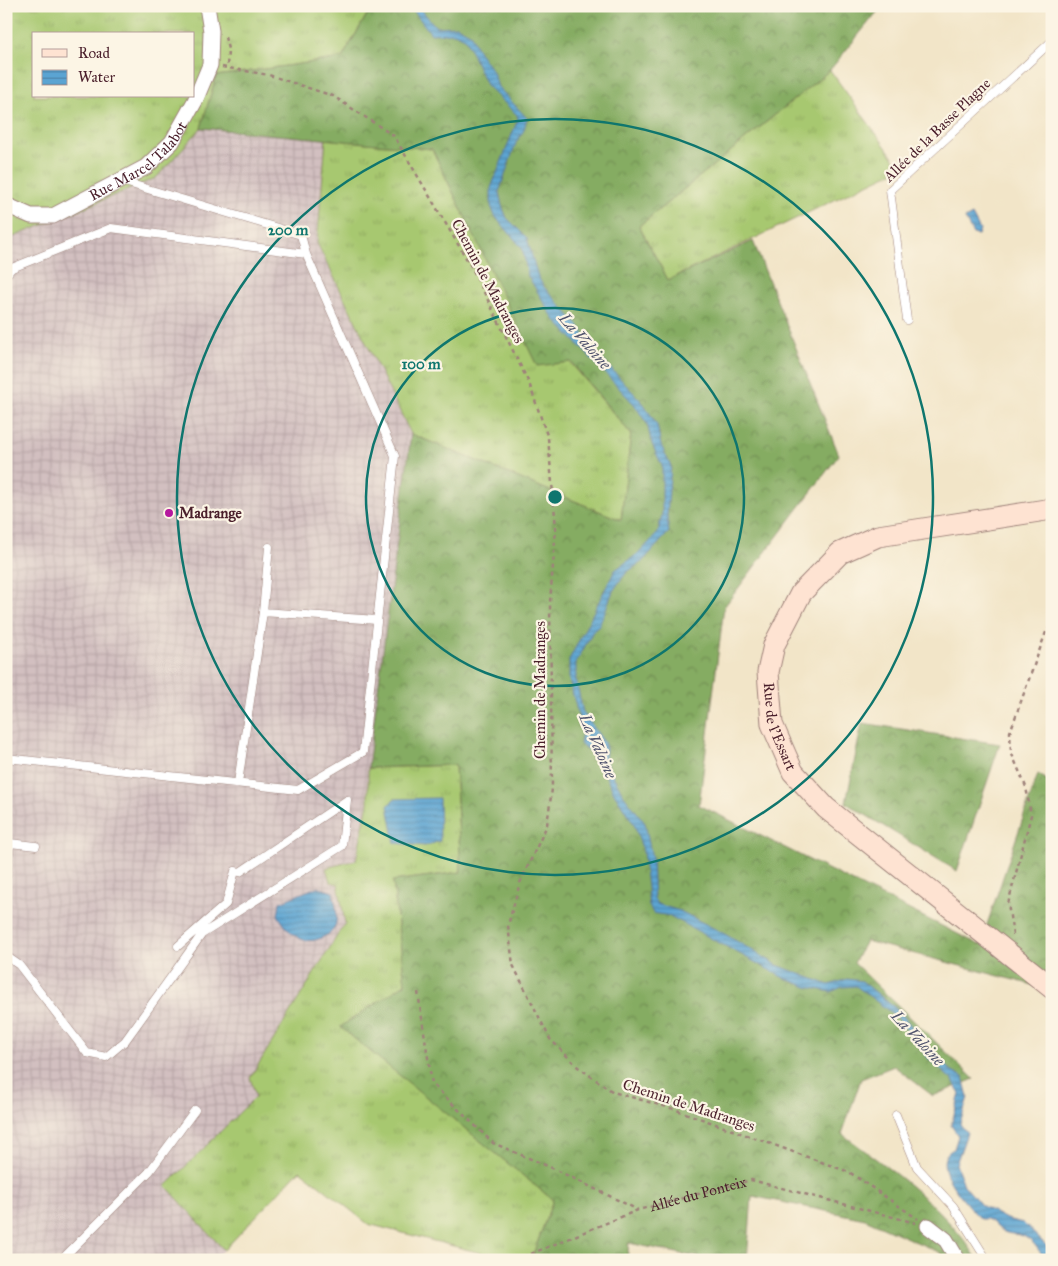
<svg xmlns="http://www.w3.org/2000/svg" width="1058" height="1266" font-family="'IM FELL Great Primer',serif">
<defs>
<pattern id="industrial-grid" width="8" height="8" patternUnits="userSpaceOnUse" patternTransform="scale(1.25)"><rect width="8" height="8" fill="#d2bfc0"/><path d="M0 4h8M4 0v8" fill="none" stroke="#b6a4a5"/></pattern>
<pattern id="grass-tufts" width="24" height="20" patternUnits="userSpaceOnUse" patternTransform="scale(1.25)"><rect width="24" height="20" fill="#a7c870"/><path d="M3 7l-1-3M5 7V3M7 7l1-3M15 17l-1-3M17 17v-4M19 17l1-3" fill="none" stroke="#91ab61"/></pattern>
<pattern id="forest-crowns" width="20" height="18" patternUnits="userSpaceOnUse" patternTransform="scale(1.25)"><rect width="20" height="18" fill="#85ac62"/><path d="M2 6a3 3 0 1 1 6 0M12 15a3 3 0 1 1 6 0" fill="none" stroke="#6f8b51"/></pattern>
<pattern id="water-rules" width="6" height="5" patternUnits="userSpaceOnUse" patternTransform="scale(1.25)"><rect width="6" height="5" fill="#5ba4d2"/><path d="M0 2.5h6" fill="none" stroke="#4d85ab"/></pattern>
</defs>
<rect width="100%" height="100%" fill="#fcf5e5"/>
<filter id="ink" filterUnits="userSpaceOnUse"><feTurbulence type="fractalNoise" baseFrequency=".02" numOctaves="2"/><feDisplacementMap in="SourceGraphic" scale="10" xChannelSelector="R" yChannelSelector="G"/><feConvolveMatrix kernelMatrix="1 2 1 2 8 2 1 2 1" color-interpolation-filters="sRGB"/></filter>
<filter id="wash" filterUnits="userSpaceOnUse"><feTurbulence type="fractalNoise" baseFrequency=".0096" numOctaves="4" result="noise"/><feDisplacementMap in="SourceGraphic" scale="20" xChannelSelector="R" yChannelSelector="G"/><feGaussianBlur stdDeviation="1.12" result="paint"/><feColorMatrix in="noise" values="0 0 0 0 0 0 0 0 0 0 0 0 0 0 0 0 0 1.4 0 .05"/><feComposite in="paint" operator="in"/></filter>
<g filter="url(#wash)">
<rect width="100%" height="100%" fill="#f2e5c8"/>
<path fill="url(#industrial-grid)" d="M201,128L326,139L317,243L411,434L368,768V803L356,860L338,883L345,923L250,1078L256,1096L167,1186L224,1250L213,1260H6V240L156,178Z"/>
<path fill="url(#grass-tufts)" stroke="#78744e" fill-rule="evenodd" d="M6,6H372L342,58L216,76L201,128L156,178L6,240ZM34,34H194V96H34Z
M830,70L901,168L668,280L639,226Z
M326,139L432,149L537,365L570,362L631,434L621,520L411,434L317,243Z
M455,765L461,872L393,881L405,984L341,1027L553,1200L531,1260H508L368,1224L300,1170L224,1250L166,1186L256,1096L250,1078L345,923L338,884L330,882L326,868L356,860L368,803V768Z"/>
<path fill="url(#forest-crowns)" stroke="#686646" d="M372,6H882L830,70L639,226L668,280L753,241L839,455L724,607L699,805L980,945L1038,774L1052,783V990L866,941L854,963L974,1079L933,1096L894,1066L861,1079L842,1134C891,1170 945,1207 978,1260H944L941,1253L865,1219L752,1196L747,1260H711L629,1243L627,1260H531L553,1200L340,1027L405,984L393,881L461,872L455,765L368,768L411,434L621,520L631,434L571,362L537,366L432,149L201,128L216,76L342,58Z
M862,723L1000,744L957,871L846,803Z"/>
<path fill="url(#water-rules)" stroke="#52627e" d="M410,6H418L436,27L457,26L470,33L479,52L493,72L498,87L527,118L524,130L516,143L499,192L502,206L507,218L527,238L538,277L544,287L578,325L598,355L644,404L657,425L661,445L671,466L667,516L669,532L642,562L627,572L620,581L613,591L599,626L593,631L576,663V680L583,712L604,742L606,748L605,761L623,794L645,823L652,858L654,899L657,904L680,911L723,933L777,965L829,985L847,979L862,981L900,1012L936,1057L949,1069L963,1077L968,1097L960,1124L967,1133L956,1164L964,1185L981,1205L1006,1219L1023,1223L1048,1247L1052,1260H1045C1039,1250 1032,1238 1020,1235C1015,1234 1008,1234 1004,1232C995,1228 993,1217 981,1219C968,1207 925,1161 954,1149L958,1136L951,1125L960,1094L953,1081L928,1058L897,1017L856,986L842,987L831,992L807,987L782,977L670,916L653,913L649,906L643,851L634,824L614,793L596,756L580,744L582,731L569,679V660L615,570L639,553L658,533L662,514V466L652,444L647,424L634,404L554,319L528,276L522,248L495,216L491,206V188L518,119L517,115L486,85L465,38L454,33L431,34Z
M972,215L980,230L978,235L973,234L965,219Z
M439,798L440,841L425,846L395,843L388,806L394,799Z
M317,887L333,892C335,902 338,913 336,923C334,931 330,934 323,937C302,948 288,932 278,915L280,902Z"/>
</g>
<g filter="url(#ink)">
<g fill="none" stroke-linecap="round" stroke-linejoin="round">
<defs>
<path id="lane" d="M121,181L301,235L306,254
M6,275L12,268L111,228L306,254L395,456L363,752L298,790L6,758
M907,320L890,190L1052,41
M263,612L269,547
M238,783L263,612L377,620
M6,877L10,843L36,846
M6,956L19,965L87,1053L106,1057L125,1041L202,934L342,846L347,800L240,872L235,871L226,904L178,946
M896,1115L917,1167L953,1206L987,1260
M61,1260L149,1172L195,1110"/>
<g id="street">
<path id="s2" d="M6,205L31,216H53L146,167L172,142L195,101L210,65L211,31L207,6"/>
<path d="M928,1226L946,1240L958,1260"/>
</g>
<g id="secondary">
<path id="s3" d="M1052,509L878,536L840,553L801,593L774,645L768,672L772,724L793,772L826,808L1052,988"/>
</g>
</defs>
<use href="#lane" stroke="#9e827a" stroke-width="9"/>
<use href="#street" stroke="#9e827a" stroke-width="17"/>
<use href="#secondary" stroke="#9e827a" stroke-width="23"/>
<g stroke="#9e827a" stroke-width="2.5" stroke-dasharray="4 4" stroke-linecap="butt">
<path d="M225,37L228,49L227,68"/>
<path d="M222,67L269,75L333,96L394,136L472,268L529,383L548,438L556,528L550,602L552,789L547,825L520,883L508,925L513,965L550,1039L578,1067L613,1092L674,1109L849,1172L918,1219"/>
<path d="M1013,935L1008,904L1031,815L1026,787L1011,752L1010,732L1046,632L1052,624"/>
<path d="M418,992L432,1084L493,1143L550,1167L638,1210"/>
<path id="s1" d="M516,1260L638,1210L751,1180L916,1223"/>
</g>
<use href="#lane" stroke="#fff" stroke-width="8"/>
<use href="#street" stroke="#fff" stroke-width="15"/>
<use href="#secondary" stroke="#fee3d2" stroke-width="21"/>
</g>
</g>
<g fill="none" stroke="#0f766e" stroke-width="2.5">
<circle cx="555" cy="497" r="189"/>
<circle cx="555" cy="497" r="378"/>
</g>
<circle fill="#b5179e" stroke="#fcf5e5" stroke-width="2" cx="169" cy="513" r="5"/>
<g text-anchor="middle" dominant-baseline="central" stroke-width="4.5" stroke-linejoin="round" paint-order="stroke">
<g font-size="15" fill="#4a1f2b" stroke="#fcf5e5">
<text transform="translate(937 130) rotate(-44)">Allée de la Basse Plagne</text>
<text stroke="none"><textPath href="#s2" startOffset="152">Rue Marcel Talabot</textPath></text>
<text transform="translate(488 281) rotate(62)">Chemin de Madranges</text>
<text transform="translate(540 690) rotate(-90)">Chemin de Madranges</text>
<text stroke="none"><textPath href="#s3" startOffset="416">Rue de l'Essart</textPath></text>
<text transform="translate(689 1105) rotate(18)">Chemin de Madranges</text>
<text stroke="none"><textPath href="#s1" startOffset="194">Allée du Ponteix</textPath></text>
</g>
<g font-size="15" font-weight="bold" fill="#4a1f2b" stroke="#fcf5e5" text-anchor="start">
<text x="179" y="513">Madrange</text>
</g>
<g font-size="16" font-style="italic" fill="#51546e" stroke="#fcf5e5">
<text transform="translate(585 341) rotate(49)">La Valoine</text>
<text transform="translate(598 746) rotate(66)">La Valoine</text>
<text transform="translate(918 1038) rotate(47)">La Valoine</text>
</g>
</g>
<circle cx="555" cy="497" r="8" fill="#0f766e" stroke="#fcf5e5" stroke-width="2.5"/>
<g font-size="15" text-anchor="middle" font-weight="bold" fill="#0f766e" stroke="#fcf5e5" stroke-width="4.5" stroke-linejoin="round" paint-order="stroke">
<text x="288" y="235">200 m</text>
<text x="421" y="369">100 m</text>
</g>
<rect width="1058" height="1266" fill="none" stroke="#fcf5e5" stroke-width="25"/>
<rect x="32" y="32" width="162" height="65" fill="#fcf5e5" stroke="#b59f9b"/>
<rect x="42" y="49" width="25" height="8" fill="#fee3d2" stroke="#b59f9b"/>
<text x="78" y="58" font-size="15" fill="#4a1f2b">Road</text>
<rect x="42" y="70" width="25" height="15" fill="url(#water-rules)" stroke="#b59f9b"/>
<text x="78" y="82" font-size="15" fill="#4a1f2b">Water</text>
</svg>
